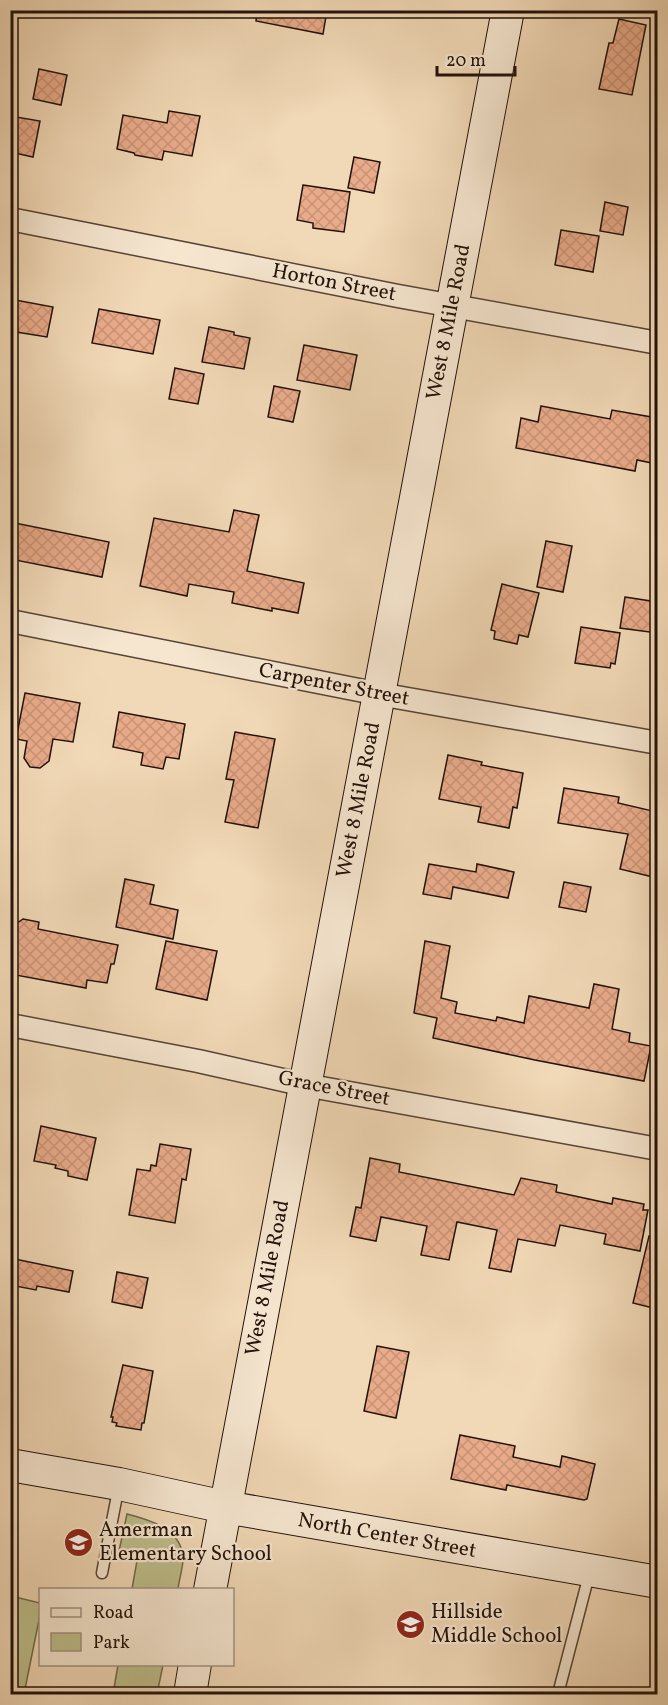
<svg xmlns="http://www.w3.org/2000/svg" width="668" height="1705" font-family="Vollkorn,serif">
<defs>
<pattern id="building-cross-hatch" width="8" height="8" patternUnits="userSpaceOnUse" patternTransform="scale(1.5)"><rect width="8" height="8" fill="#e9ab8a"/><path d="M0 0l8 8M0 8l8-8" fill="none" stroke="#c89276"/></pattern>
</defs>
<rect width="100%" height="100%" fill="#f1d8b6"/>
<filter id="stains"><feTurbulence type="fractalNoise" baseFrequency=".00333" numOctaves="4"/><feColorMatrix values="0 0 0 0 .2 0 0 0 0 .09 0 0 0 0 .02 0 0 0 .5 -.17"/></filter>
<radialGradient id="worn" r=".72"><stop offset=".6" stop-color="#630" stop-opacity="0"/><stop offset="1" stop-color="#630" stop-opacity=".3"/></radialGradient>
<path fill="#bdbe8b" stroke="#70684a" stroke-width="1.5" d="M127,1514C151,1520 184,1530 183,1561C182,1571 179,1580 178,1589H132L138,1555L119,1551Z
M11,1596L40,1603V1615L24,1694H11Z
M118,1665H163L157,1694H113Z"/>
<path fill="url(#building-cross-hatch)" stroke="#221209" stroke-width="1.5" d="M257,10H327L323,34L256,21Z
M619,19L646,25L632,95L599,89L609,43H613Z
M39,69L67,75L61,105L33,99Z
M169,111L200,116L192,156L164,151L162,160L135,155L134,153L117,149L123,115L167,123Z
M10,116L40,121L33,157L10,152Z
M354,157L380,162L374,193L348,188Z
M303,185L350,192L344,232L313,228V223L297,220Z
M605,202L628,207L623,235L600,231Z
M561,230L599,236L593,272L555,265Z
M10,299L53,307L47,337L10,331Z
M99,309L160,320L153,354L92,343Z
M209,327L234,332V335L250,338L244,369L202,362Z
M304,345L357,355L350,390L297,380Z
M175,368L204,374L198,404L169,399Z
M274,386L300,391L293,422L268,417Z
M541,406L610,419L612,410L657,418V464L637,460L635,471L516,448L521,418L538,422Z
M234,510L259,515L247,571L304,583L298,613L272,608V611L232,603L234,592L189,584L187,596L140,586L154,518L229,532Z
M10,522L109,542L102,577L10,559Z
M546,541L572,546L563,592L537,587Z
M502,584L539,593L528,637L519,635L517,644L494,639L495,631L491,630Z
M625,597L657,602V633L620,628Z
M581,627L620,633L615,664L611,663L610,668L575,663Z
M25,693L80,703L73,742L53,739L49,761L40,768L30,767L24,758L27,741L16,739Z
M119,712L185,724L179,759L166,757L163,769L141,765L143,753L113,747Z
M235,732L275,739L258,828L225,822L234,780L226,779Z
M448,755L482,762L481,765L523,773L517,808L513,807L509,828L478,822L481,807L439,799Z
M564,788L619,797L618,803L657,812V878L620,869L628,834L558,823Z
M429,864L476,872L477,864L514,872L508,898L453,887L451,899L423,894Z
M125,879L154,885L150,904L178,910L173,939L116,927Z
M564,882L591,887L586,912L559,907Z
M23,919L39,922L38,929L118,945L114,964H111L107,983L87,980L86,988L10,974V928Z
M166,941L217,951L207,1000L156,989Z
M425,941L450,946L441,998L457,1002L455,1013L496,1021L497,1017L524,1023L529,996L589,1008L594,984L619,989L612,1029L630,1033L629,1042L651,1046L644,1081L535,1060L433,1038L437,1018L414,1013Z
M41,1126L96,1138L87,1180L68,1176V1171L55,1168L56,1165L34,1161Z
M160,1144L191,1149L186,1180L182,1179L175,1223L129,1215L137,1169L150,1171L151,1165L156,1166Z
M370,1158L400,1164L399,1172L514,1195L521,1178L557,1185L556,1192L612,1204L613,1198L644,1204L643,1210H648L640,1251L604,1244L606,1234L560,1225L555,1246L518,1239L511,1272L489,1268L497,1230L457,1222L449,1260L421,1255L427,1226L381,1217L376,1241L350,1236L356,1207L361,1208Z
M649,1236L657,1237V1309L633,1303Z
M10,1258L73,1271L69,1292L37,1286L36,1290L10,1285Z
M117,1272L148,1278L142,1308L112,1302Z
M377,1346L409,1352L396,1418L364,1411Z
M123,1365L153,1371L144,1423H142L141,1430L116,1426L117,1423L112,1422L113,1417H111Z
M460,1435L515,1446L513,1457L560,1467L562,1456L595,1464L587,1499L584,1500L507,1485L506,1490L451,1479Z"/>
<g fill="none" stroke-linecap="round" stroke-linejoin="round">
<defs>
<path id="lane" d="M102,1573L119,1485
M558,1694L590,1571"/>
<path id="street" d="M10,219L398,296L658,343
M10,621L379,694L658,743
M10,1025L198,1061L305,1085L658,1149"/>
<path id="secondary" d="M10,1465L119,1484L225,1507L658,1582
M210,1590L508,10
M190,1694L195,1664"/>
</defs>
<use href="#lane" stroke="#564434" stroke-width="13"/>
<use href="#street" stroke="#564434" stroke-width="25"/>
<use href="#secondary" stroke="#221209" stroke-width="34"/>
<use href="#lane" stroke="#f6e6d0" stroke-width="10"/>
<use href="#street" stroke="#f6e6d0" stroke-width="22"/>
<use href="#secondary" stroke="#f6e6d0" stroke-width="32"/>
</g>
<defs>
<symbol id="school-disc" viewBox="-11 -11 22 22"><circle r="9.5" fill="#8f2418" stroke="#f6e6d0"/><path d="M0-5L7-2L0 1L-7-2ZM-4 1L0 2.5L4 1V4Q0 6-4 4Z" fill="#fff"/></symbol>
</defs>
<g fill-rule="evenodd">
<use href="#school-disc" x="62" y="1526" width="33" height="33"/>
<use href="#school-disc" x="394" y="1608" width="33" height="33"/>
</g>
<g text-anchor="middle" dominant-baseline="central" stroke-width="4.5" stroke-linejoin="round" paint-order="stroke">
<g font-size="21" fill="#221209" stroke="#f6e6d0">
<text transform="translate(334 283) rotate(11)">Horton Street</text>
<text transform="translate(449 322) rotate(-79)">West 8 Mile Road</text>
<text transform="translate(334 685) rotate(11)">Carpenter Street</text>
<text transform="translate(359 800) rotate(-79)">West 8 Mile Road</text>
<text transform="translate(334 1089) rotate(11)">Grace Street</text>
<text transform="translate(268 1278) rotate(-79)">West 8 Mile Road</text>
<text transform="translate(387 1536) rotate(10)">North Center Street</text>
</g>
<g font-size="21" fill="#221209" stroke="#f6e6d0" text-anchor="start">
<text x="99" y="1530">Amerman<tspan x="99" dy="24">Elementary School</tspan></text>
<text x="431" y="1612">Hillside<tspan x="431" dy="24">Middle School</tspan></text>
</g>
</g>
<rect width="668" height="1705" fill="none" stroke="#f1d8b6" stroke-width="36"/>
<rect x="12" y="12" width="644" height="1681" fill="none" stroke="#221209" stroke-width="3"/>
<rect x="18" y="18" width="632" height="1669" fill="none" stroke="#221209" stroke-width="1.5"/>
<rect x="39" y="1588" width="195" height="78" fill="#f6e6d0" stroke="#a19180" stroke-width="1.5"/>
<rect x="51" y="1608" width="30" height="9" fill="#f6e6d0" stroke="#a19180" stroke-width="1.5"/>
<text x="93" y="1618" font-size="18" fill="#221209">Road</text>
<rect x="51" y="1633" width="30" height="18" fill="#bdbe8b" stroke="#a19180" stroke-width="1.5"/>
<text x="93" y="1648" font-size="18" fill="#221209">Park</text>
<path d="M437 66v9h78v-9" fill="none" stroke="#221209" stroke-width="3"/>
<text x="446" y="66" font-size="18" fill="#221209" stroke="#f6e6d0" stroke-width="4.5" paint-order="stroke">20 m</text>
<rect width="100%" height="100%" filter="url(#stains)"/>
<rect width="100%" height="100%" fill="url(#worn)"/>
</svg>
